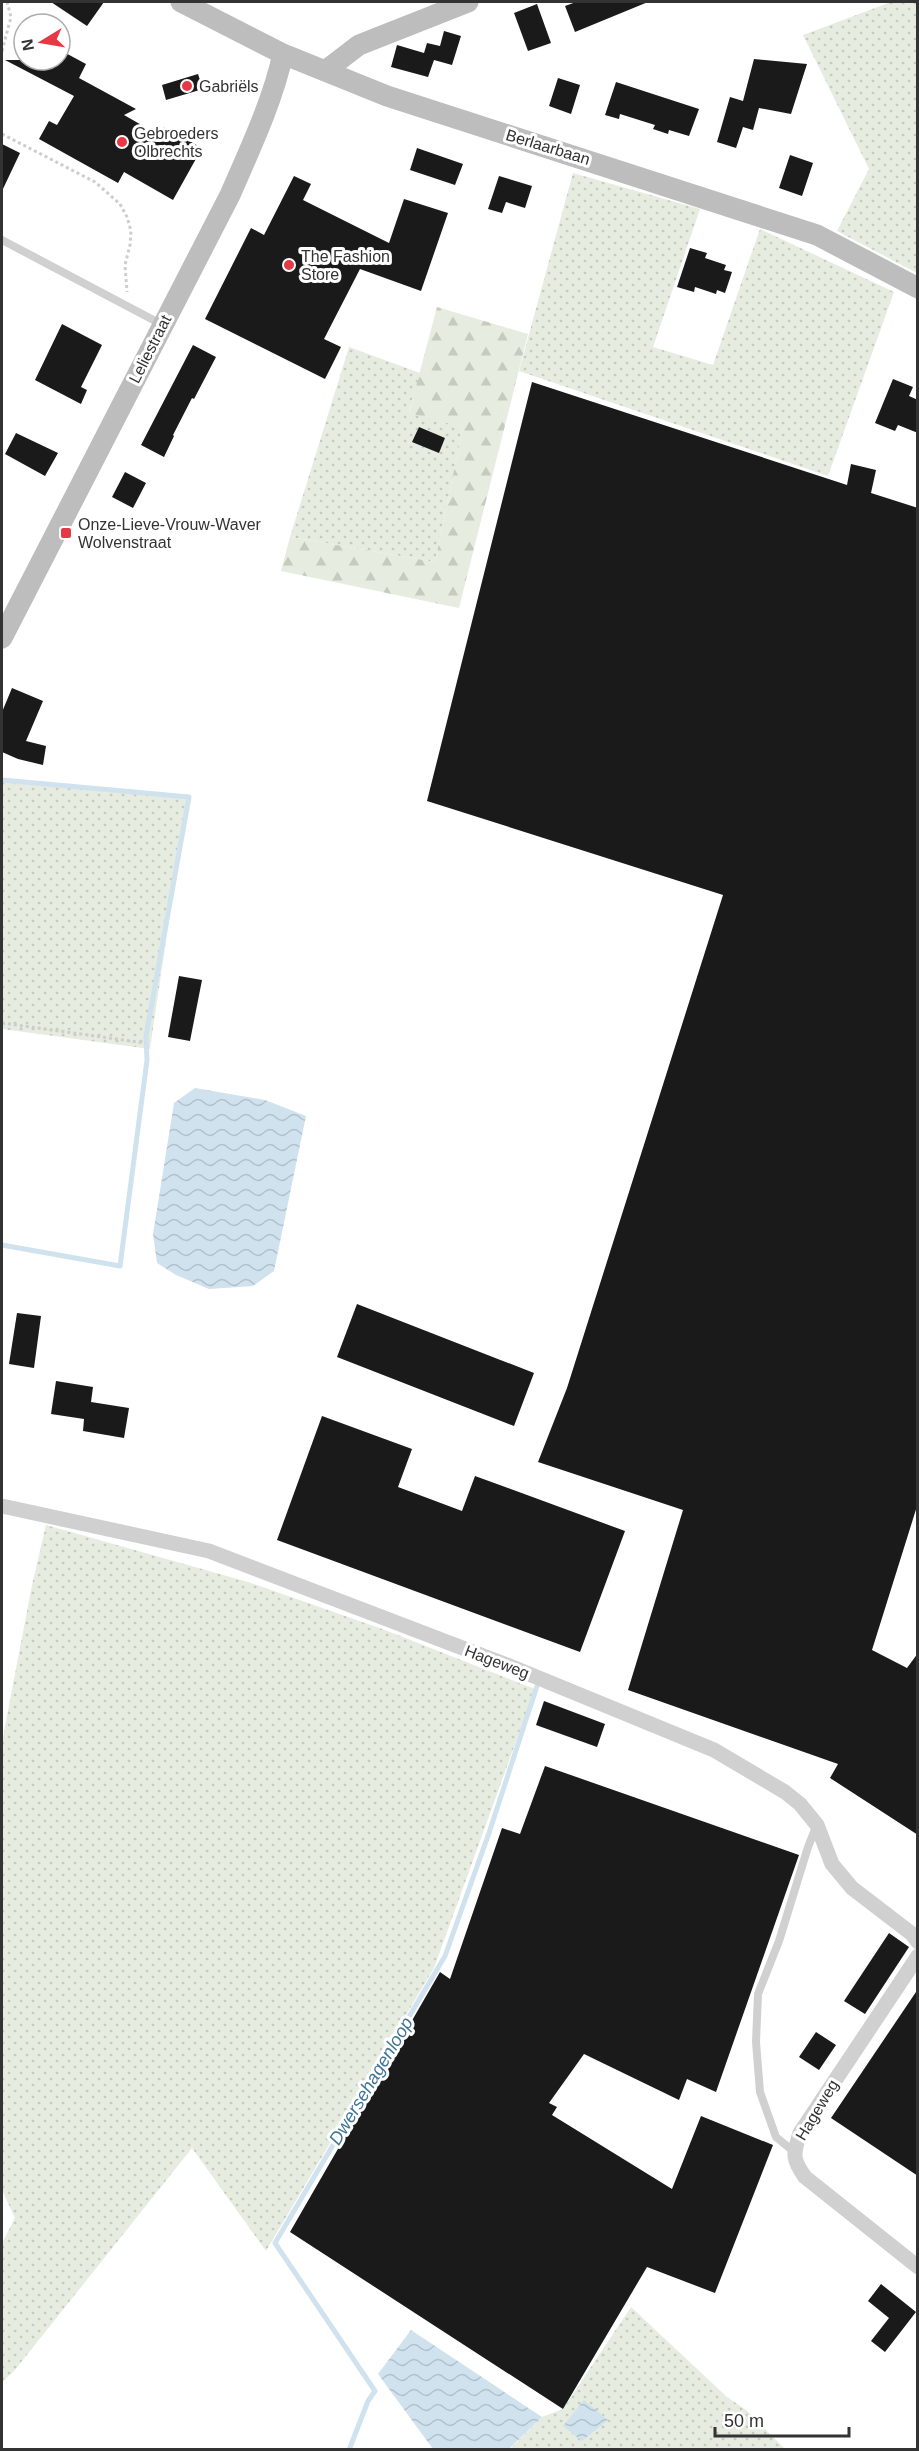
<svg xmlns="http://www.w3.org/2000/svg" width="919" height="2451" font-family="Arial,sans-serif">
<defs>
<pattern id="grass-dots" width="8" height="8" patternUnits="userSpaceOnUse" patternTransform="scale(1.5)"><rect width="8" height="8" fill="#e6ecdf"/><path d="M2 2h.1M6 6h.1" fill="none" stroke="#c6cbc0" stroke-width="1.8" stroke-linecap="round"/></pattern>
<pattern id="forest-firs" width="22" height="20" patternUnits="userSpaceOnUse" patternTransform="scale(1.5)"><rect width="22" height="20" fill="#e6ecdf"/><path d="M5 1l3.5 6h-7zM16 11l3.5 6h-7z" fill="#c6cbc0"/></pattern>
<pattern id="water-waves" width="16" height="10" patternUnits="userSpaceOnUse" patternTransform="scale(1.5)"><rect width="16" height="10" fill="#cfe2ee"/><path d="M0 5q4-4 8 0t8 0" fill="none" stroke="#b2c2cd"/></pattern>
</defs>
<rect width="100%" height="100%" fill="#fff"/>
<path fill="url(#grass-dots)" d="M891,2H917V273L837,231L869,169L803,35Z
M573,173L700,209L653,347L713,365L760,229L894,292L828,476L519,371Z
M349,347L420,373L409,412L463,427L435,562L290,537Z
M2,782L187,798L150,1049L2,1029Z
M46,1525L248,1582L385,1630L535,1689L434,1968L266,2251L192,2148L14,2371L2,2382V2243L15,2218L2,2190V1742L32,1585Z
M631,2307L727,2397L746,2410L785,2449L509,2450L542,2417L563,2409Z"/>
<path fill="url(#forest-firs)" d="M437,307L528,334L459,608L281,571L290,537L435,562L463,427L409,413Z"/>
<path fill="url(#water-waves)" d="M195,1088L265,1100L306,1116L274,1271L253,1286L209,1289L176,1275L157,1263L153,1234L174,1103Z
M411,2330L542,2417L509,2449H433L378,2374Z
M584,2400L608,2420L582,2441L563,2426Z"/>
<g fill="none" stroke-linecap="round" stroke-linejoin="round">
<path stroke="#cfe2ee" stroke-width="5" d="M2,780L189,797L146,1036L147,1060L120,1266L2,1245
M349,2450L368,2401L375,2391L275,2243L445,1956L489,1833L537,1686"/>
</g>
<path fill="#1a1a1a" d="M51,2H104L87,26Z
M576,2H648L575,32L565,6Z
M537,4L551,43L528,51L514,13Z
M444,31L461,36L452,65L434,60L428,77L391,67L397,45L424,53L427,43L440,46Z
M60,50L86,64L79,78L136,109L124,115L159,135L164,127L202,148L173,200L124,172L118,183L39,139L49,121L57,125L74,96L5,60H60Z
M754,59L807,64L791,114L759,108L753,130L743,127L736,148L717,142L730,97L743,101Z
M198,74L203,89L166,100L162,85Z
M558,78L580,85L571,114L549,106Z
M616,82L699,109L689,136L669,130L668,134L653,129L655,125L620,114L619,119L605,115Z
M2,144L20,153L2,191Z
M417,148L463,164L455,185L410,170Z
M790,155L813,163L802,196L779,188Z
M294,176L311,184L303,200L389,243L404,199L448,213L421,291L360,269L324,339L341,347L325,379L205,319L251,228L264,235Z
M499,176L532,186L525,208L506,202L502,213L488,209Z
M690,248L707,253L705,258L726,265L724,270L732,272L725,293L717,290L716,294L695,287L694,292L677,287Z
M62,324L102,345L81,387L87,390L81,404L35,380Z
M193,345L216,357L194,399L192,398L173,435L174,436L164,457L141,445Z
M893,379L913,387L909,396L918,400V433L898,425L895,431L875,423Z
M532,382L847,485L851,464L876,470L871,493L918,508V1503L872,1650L907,1668L918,1653V1835L830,1778L838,1764L628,1690L683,1510L538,1462L567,1388L723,895L427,801Z
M419,427L445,438L439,453L412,442Z
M16,433L58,453L45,476L5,454Z
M125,472L146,483L133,508L112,497Z
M12,688L43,701L26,741L46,746L43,765L18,759L2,752V712Z
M179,976L202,980L190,1041L168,1037Z
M357,1304L534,1373L514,1426L337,1357Z
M17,1313L41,1316L34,1368L9,1364Z
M56,1381L93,1387L91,1402L129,1408L124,1438L83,1431L84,1419L51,1414Z
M322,1416L412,1449L398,1487L462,1511L475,1476L625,1531L580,1652L277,1540Z
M544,1701L605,1724L597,1747L536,1725Z
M545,1766L799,1855L716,2092L687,2079L679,2100L584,2054L549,2103L557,2107L552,2115L672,2189L701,2116L773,2145L715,2293L647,2267L563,2409L290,2232L440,1972L450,1979L502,1828L520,1834Z
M889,1933L909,1947L865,2014L844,2001Z
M918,1989V2176L831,2118Z
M816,2032L836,2045L819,2070L799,2057Z
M881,2284L916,2312L885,2352L871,2341L889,2318L868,2301Z"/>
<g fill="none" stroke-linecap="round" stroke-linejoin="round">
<path stroke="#cdcdcd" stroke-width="3" stroke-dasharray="3 3" stroke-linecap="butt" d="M2,51L11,17L7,2
M2,134L95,182L120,204L127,217L131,231L130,245L125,265L127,292
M2,1023L145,1043"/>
<path stroke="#d0d0d0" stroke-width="8" d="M2,240L161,324
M793,2151L776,2137L760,2092L756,2042L758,1994L779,1941L808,1847L816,1827"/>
<path stroke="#d0d0d0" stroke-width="15" d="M2,1506L209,1551L507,1665L714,1750L785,1792L800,1804L817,1825L832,1864L852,1888L912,1934L918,1942
M918,1956L800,2133C793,2154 792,2159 805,2177L918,2267"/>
<path stroke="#bdbdbd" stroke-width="21" d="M181,2L283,54L387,96L817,235L918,288
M325,71L359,45L468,2
M2,638L230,195C250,149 272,103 283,54"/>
</g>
<g fill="#e63946" stroke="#fff" stroke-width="2">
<circle cx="187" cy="86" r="6"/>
<circle cx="122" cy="142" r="6"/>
<circle cx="289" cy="265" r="6"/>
<rect x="60" y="527" width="12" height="12" rx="3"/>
</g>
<g text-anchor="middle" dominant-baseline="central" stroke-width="6" stroke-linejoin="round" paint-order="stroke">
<g font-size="16" fill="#333" stroke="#fff" text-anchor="start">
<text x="199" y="86">Gabriëls</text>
<text x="134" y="133">Gebroeders<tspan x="134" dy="18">Olbrechts</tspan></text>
<text x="301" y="256">The Fashion<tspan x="301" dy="18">Store</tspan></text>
<text x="78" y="524">Onze-Lieve-Vrouw-Waver<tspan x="78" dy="18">Wolvenstraat</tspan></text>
</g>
<g font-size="16" fill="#333" stroke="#fff">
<text transform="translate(548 147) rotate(17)">Berlaarbaan</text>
<text transform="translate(150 349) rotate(-63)">Leliestraat</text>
<text transform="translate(497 1662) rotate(21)">Hageweg</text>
<text transform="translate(817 2110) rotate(-59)">Hageweg</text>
</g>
<g font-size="18" font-style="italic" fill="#3f7597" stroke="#fff">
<text transform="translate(371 2081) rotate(-59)">Dwersehagenloop</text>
</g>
</g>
<rect width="919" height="2451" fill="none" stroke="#333333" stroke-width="6"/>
<g transform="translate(42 42) rotate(259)"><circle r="28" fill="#ffffff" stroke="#adadad" stroke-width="1.5"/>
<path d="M0-4.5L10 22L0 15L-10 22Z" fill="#e63946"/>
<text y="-9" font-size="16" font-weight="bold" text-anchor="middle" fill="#333333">N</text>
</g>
<path d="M715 2427v9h134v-9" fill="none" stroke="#333333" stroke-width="3"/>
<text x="724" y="2427" font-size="18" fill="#333333" stroke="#ffffff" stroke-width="4.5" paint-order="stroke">50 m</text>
</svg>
